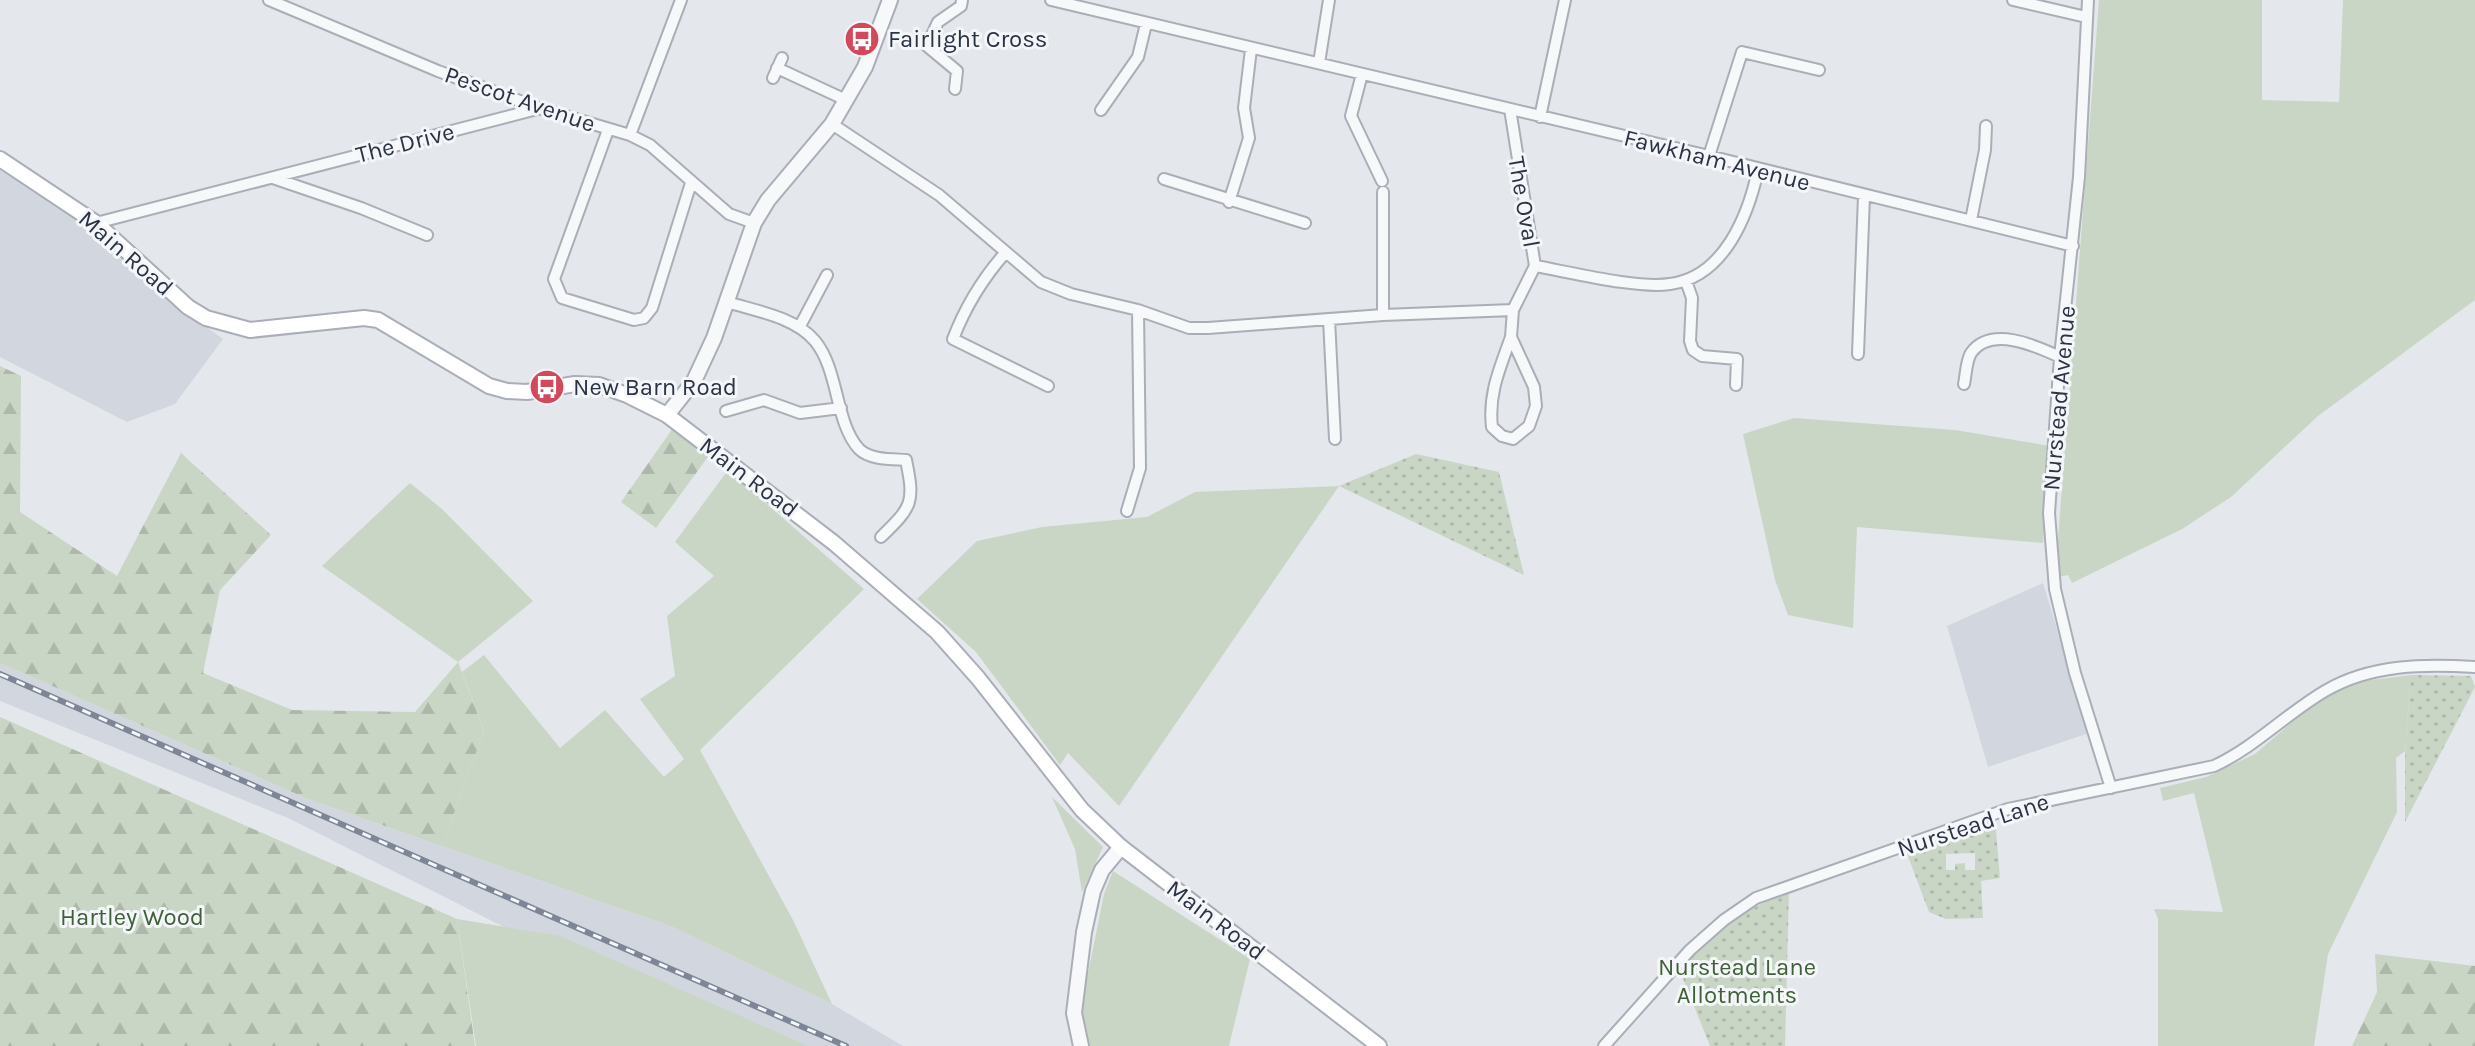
<svg xmlns="http://www.w3.org/2000/svg" width="2475" height="1046" font-family="Karla,sans-serif">
<defs>
<pattern id="forest-firs" width="22" height="20" patternUnits="userSpaceOnUse" patternTransform="scale(2)"><rect width="22" height="20" fill="#c9d6c5"/><path d="M5 1l3.5 6h-7zM16 11l3.5 6h-7z" fill="#adb8ab"/></pattern>
<pattern id="park-dots" width="8" height="8" patternUnits="userSpaceOnUse" patternTransform="scale(2)"><rect width="8" height="8" fill="#c9d6c5"/><path d="M2 2h.1M6 6h.1" fill="none" stroke="#adb8ab" stroke-width="1.8" stroke-linecap="round"/></pattern>
</defs>
<rect width="100%" height="100%" fill="#e4e7ec"/>
<path fill="#d2d6de" d="M0,170L96,228L151,287L223,339L175,404L127,422L0,357Z
M2043,583L2089,733L1988,767L1947,626Z
M0,663L308,799L673,927L832,1004L903,1046H740L288,818L0,701Z"/>
<path fill="#c9d6c5" d="M2099,0H2262V100L2339,102L2343,0H2475V300L2318,416L2231,497L2182,529L2072,583L2068,575L2057,577L2058,540Z
M1794,418L1955,430L2050,446L2043,543L1857,527L1853,628L1788,615L1775,580L1743,434Z
M728,470L864,589L700,750L793,920L832,1004L673,927L442,846L484,731L462,672L484,655L560,748L605,710L664,777L684,759L640,699L675,676L667,616L714,576L675,542Z
M410,483L442,509L533,601L458,662L322,566Z
M1339,486L1119,806L1068,753L1060,765L976,652L917,599L977,541L1042,527L1147,517L1195,492Z
M2411,675L2405,751L2396,758L2397,812L2328,954L2314,1046H2158V919L2154,909L2223,912L2194,793L2163,801L2160,788L2206,777L2255,754L2324,695L2363,681Z
M1052,797L1103,847L1082,892L1075,849Z
M1113,871L1250,959L1229,1046H1085L1080,1013L1104,894Z
M457,919L560,936L808,1046H476Z"/>
<path fill="url(#forest-firs)" d="M0,366L21,376L20,512L117,576L181,453L271,535L220,590L203,673L292,710L415,712L458,662L484,731L442,846L308,799L0,663Z
M673,428L710,454L656,528L621,502Z
M0,717L457,919L475,1046H0Z
M2375,954L2475,966V1046H2352L2377,992Z"/>
<path fill="url(#park-dots)" fill-rule="evenodd" d="M1416,454L1499,472L1524,575L1339,486Z
M2411,675L2471,676L2475,687L2405,822V751Z
M1995,819L2000,878L1981,881L1983,918L1946,919L1929,912L1906,851ZM1975,853V870H1965V863L1955,864V870H1946V854Z
M1789,891L1785,1046H1710L1680,971C1708,935 1746,908 1789,891Z"/>
<g fill="none" stroke-linecap="round" stroke-linejoin="round">
<defs>
<path id="minor" d="M269,0L438,71L539,108L630,135L650,145L729,214L754,223
M1051,0L1709,156L2073,246
M2013,0L2086,17
M2088,0L2079,177L2060,357L2049,513L2055,589L2075,673L2111,788
M1319,63L1329,0
M777,68L846,100
M1362,74L1351,116L1382,181
M773,78L782,58
M955,89L957,71L927,46L938,22L961,6L962,0
M1510,109L1535,266L1513,310L1511,337L1534,387L1536,406L1529,426L1513,439L1502,436L1492,427C1488,394 1500,368 1511,337
M1101,110L1138,57L1146,24
M1540,117L1565,0
M832,124L939,195L1041,282L1071,294L1138,310L1189,328H1208L1383,315L1513,310
M608,130L554,279L562,298L634,320L644,318L652,308L691,183
M630,135L681,0
M1709,156L1742,52L1819,70
M273,178L361,208L427,235
M1164,179L1305,223
M1383,192V315
M1229,202L1249,138L1244,108L1251,49
M1971,220L1985,150L1986,126
M96,223L537,109
M1006,252C982,279 966,305 953,339L1048,386
M1535,266C1570,272 1637,289 1670,284C1724,277 1748,216 1758,170
M1686,281L1692,298L1690,341L1693,350L1702,356L1737,359L1736,385
M727,302C756,311 795,317 815,341C839,370 835,423 859,449C870,460 892,459 906,460C915,503 912,507 881,537
M1329,319L1335,439
M800,326L827,275
M1858,354L1864,196
M1964,384C1966,375 1966,361 1971,353C1991,325 2036,346 2060,357
M726,411L764,400L800,413L841,408
M1127,511L1140,468L1138,310
M1604,1046L1690,950L1724,920L1756,898L2008,809L2214,766C2255,747 2286,714 2325,691C2371,664 2424,664 2475,667"/>
<path id="tertiary" d="M667,415L694,381L714,338L754,223L768,200L832,124L865,67L890,0
M1081,1046L1074,1013L1084,932L1093,891L1102,870L1121,847"/>
<path id="secondary" d="M0,159L96,223L188,307L206,318L250,330L364,318L378,320L489,386L507,391L527,392L575,384L599,385L627,395L667,415L834,543L937,632L978,678L1082,810L1121,847L1379,1046"/>
</defs>
<use href="#minor" stroke="#a9aeb7" stroke-width="14"/>
<use href="#tertiary" stroke="#a9aeb7" stroke-width="18"/>
<use href="#secondary" stroke="#a9aeb7" stroke-width="18"/>
<use href="#minor" stroke="#f7f8fa" stroke-width="10"/>
<use href="#tertiary" stroke="#f7f8fa" stroke-width="14"/>
<use href="#secondary" stroke="#fff" stroke-width="14"/>
<defs>
<path id="rail" d="M0,674L846,1046"/>
</defs>
<use href="#rail" stroke="#7d8696" stroke-width="6"/>
<use href="#rail" stroke="#f4f6f9" stroke-width="3" stroke-dasharray="9" stroke-linecap="butt"/>
</g>
<defs>
<symbol id="bus-disc" viewBox="-11 -11 22 22"><circle r="9.5" fill="#d1495b" stroke="#f4f6f9"/><path d="M-5-6H5V4H4V6H2V4H-2V6H-4V4H-5ZM-3.5-4V0h7V-4ZM-3.5 1.2v1.5H-2V1.2ZM2 1.2v1.5H3.5V1.2Z" fill="#fff"/></symbol>
</defs>
<g fill-rule="evenodd">
<use href="#bus-disc" x="842" y="19" width="40" height="40"/>
<use href="#bus-disc" x="527" y="367" width="40" height="40"/>
</g>
<g text-anchor="middle" dominant-baseline="central" stroke-width="6" stroke-linejoin="round" paint-order="stroke">
<g font-size="24" fill="#2b3445" stroke="#f4f6f9" text-anchor="start">
<text x="888" y="39">Fairlight Cross</text>
<text x="573" y="387">New Barn Road</text>
</g>
<g font-size="24" fill="#2b3445" stroke="#f4f6f9">
<text transform="translate(520 99) rotate(19)">Pescot Avenue</text>
<text transform="translate(405 143) rotate(-14)">The Drive</text>
<text transform="translate(1717 160) rotate(14)">Fawkham Avenue</text>
<text transform="translate(1524 202) rotate(80)">The Oval</text>
<text transform="translate(126 253) rotate(41)">Main Road</text>
<text transform="translate(2059 398) rotate(-85)">Nurstead Avenue</text>
<text transform="translate(749 477) rotate(37)">Main Road</text>
<text transform="translate(1973 825) rotate(-18)">Nurstead Lane</text>
<text transform="translate(1216 920) rotate(37)">Main Road</text>
</g>
<g font-size="24" fill="#3f6138" stroke="#f4f6f9">
<text x="132" y="917">Hartley Wood</text>
<text x="1737" y="967">Nurstead Lane<tspan x="1737" dy="28">Allotments</tspan></text>
</g>
</g>
</svg>
